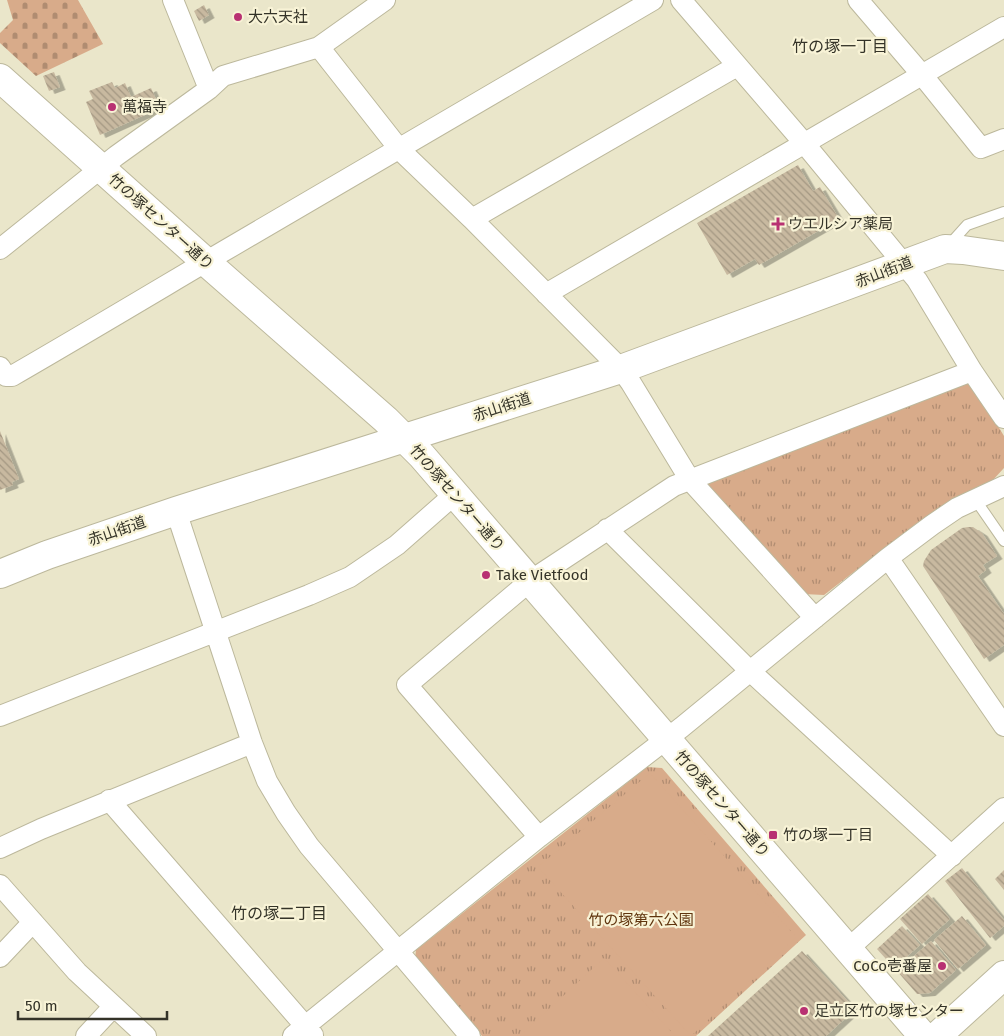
<svg xmlns="http://www.w3.org/2000/svg" width="1004" height="1036" font-family="'Fira Sans','Noto Sans JP',sans-serif">
<defs>
<pattern id="grass-tufts" width="24" height="20" patternUnits="userSpaceOnUse" patternTransform="scale(1.25)"><rect width="24" height="20" fill="#d8ab8a"/><path d="M3 7l-1-3M5 7V3M7 7l1-3M15 17l-1-3M17 17v-4M19 17l1-3" fill="none" stroke="#b08c71"/></pattern>
<pattern id="cemetery-stones" width="16" height="16" patternUnits="userSpaceOnUse" patternTransform="scale(1.25)"><rect width="16" height="16" fill="#d8ab8a"/><path d="M2 7V4a2 2 0 0 1 4 0v3zM10 15v-3a2 2 0 0 1 4 0v3z" fill="#b08c71"/></pattern>
<pattern id="building-back-hatch" width="6" height="6" patternUnits="userSpaceOnUse" patternTransform="scale(1.25)"><rect width="6" height="6" fill="#c8b9a0"/><path d="M-1 5l2 2M0 0l6 6M5-1l2 2" fill="none" stroke="#a39782"/></pattern>
<filter id="shadow"><feDropShadow dx="5.5" dy="3" stdDeviation="0" flood-color="#0004"/></filter>
</defs>
<rect width="100%" height="100%" fill="#eae6ca"/>
<path fill="url(#grass-tufts)" d="M963,382L972,383L1004,436V468L992,481L917,523L824,595L803,594L707,493L710,479Z
M647,767L662,768L806,935L696,1036H482L415,959L416,950Z"/>
<path fill="url(#cemetery-stones)" d="M7,0H78L103,44L36,76L0,43V33L13,20Z"/>
<path fill="#d8ab8a" d="M650,773L796,937L691,1036L538,867Z
M604,958L675,1036H520Z"/>
<path fill="url(#building-back-hatch)" filter="url(#shadow)" d="M204,5L209,15L199,21L194,11Z
M54,72L60,87L49,91L43,76Z
M112,82L115,88L125,83L131,97L151,88L160,108L100,135L86,102L93,99L89,91Z
M798,165L813,191L820,187L839,219L759,265L755,259L727,275L697,223Z
M0,431L19,479L12,482L13,485L0,490Z
M968,527H973L982,533L997,556L983,565L986,570L978,576L1004,614V645L984,659L923,566L924,561L931,550L962,528Z
M962,868L1004,920V926L990,938L945,881Z
M1004,870V890L995,879Z
M928,894L950,919L922,944L900,919Z
M962,916L986,945L958,969L934,940Z
M902,926L920,945L894,968L877,949Z
M931,941L956,970L930,993L917,994L897,971Z
M802,951L852,1006L847,1011L850,1014L826,1036H708Z"/>
<g fill="none" stroke-linecap="round" stroke-linejoin="round">
<defs>
<path id="lane" d="M949,245L967,225L1004,212
M975,499L1004,541"/>
<path id="street" d="M173,0L209,89
M681,0L804,143L917,280L972,371L1004,418
M858,0L923,76L981,148L1004,139
M319,47L400,150L472,219L621,369L631,383L690,480L815,618
M472,219L737,66
M0,249L116,156L209,89L223,76L319,47L385,0
M546,294L1004,27
M0,367L6,376H12C83,335 153,293 224,251C367,168 510,84 653,0
M176,511L252,743L267,781L286,813L309,846L470,1036
M607,529L750,671L952,856
M888,558L1004,726
M0,716L309,595L350,577L397,545L455,494
M109,800L313,1035
M539,837L407,685L530,581L674,486L972,371
M0,848L41,829L252,743
M0,885L77,972L146,1036
M848,949L1004,808
M0,957L33,922
M86,1036L113,1007
M293,1036L539,837L682,727L888,558L932,525L957,508L1004,486"/>
<path id="secondary" d="M0,78L206,262L386,420L422,456L923,1036
M0,574L47,555L176,511L621,369L945,249L963,250L1004,256
M937,1036L1004,975"/>
</defs>
<use href="#lane" stroke="#bcb89c" stroke-width="12"/>
<use href="#street" stroke="#bcb89c" stroke-width="22"/>
<use href="#secondary" stroke="#bcb89c" stroke-width="30"/>
<use href="#lane" stroke="#fff" stroke-width="10"/>
<use href="#street" stroke="#fff" stroke-width="20"/>
<use href="#secondary" stroke="#fff" stroke-width="28"/>
</g>
<g fill="#b83172" stroke="#f8f3d6" stroke-width="2">
<circle cx="238" cy="17" r="5"/>
<circle cx="112" cy="107" r="5"/>
<path d="M775.5 216.5h5v5h5v5h-5v5h-5v-5h-5v-5h5z"/>
<circle cx="486" cy="575" r="5"/>
<rect x="768" y="830" width="10" height="10" rx="2.5"/>
<circle cx="942" cy="966" r="5"/>
<circle cx="804" cy="1011" r="5"/>
</g>
<g text-anchor="middle" dominant-baseline="central" stroke-width="4.5" stroke-linejoin="round" paint-order="stroke">
<g font-size="15" fill="#343328" stroke="#f8f3d6" text-anchor="start">
<text x="248" y="17">大六天社</text>
<text x="122" y="107">萬福寺</text>
<text x="788" y="224">ウエルシア薬局</text>
<text x="496" y="575">Take Vietfood</text>
<text x="783" y="835">竹の塚一丁目</text>
<text x="932" y="966" text-anchor="end">CoCo壱番屋</text>
<text x="814" y="1011">足立区竹の塚センター</text>
</g>
<g font-size="15" fill="#343328" stroke="#f8f3d6">
<text transform="translate(161 222) rotate(42)">竹の塚センター通り</text>
<text transform="translate(884 272) rotate(-21)">赤山街道</text>
<text transform="translate(502 407) rotate(-18)">赤山街道</text>
<text transform="translate(457 498) rotate(49)">竹の塚センター通り</text>
<text transform="translate(117 531) rotate(-19)">赤山街道</text>
<text transform="translate(722 804) rotate(49)">竹の塚センター通り</text>
</g>
<g font-size="15" fill="#60350e" stroke="#f8f3d6">
<text x="641" y="920">竹の塚第六公園</text>
</g>
<g font-size="16" fill="#343328" stroke="#f8f3d6">
<text x="840" y="46">竹の塚一丁目</text>
<text x="279" y="913">竹の塚二丁目</text>
</g>
</g>
<path d="M18 1011v8h149v-8" fill="none" stroke="#343328" stroke-width="2.5"/>
<text x="25" y="1011" font-size="15" fill="#343328" stroke="#f8f3d6" stroke-width="4" paint-order="stroke">50 m</text>
</svg>
